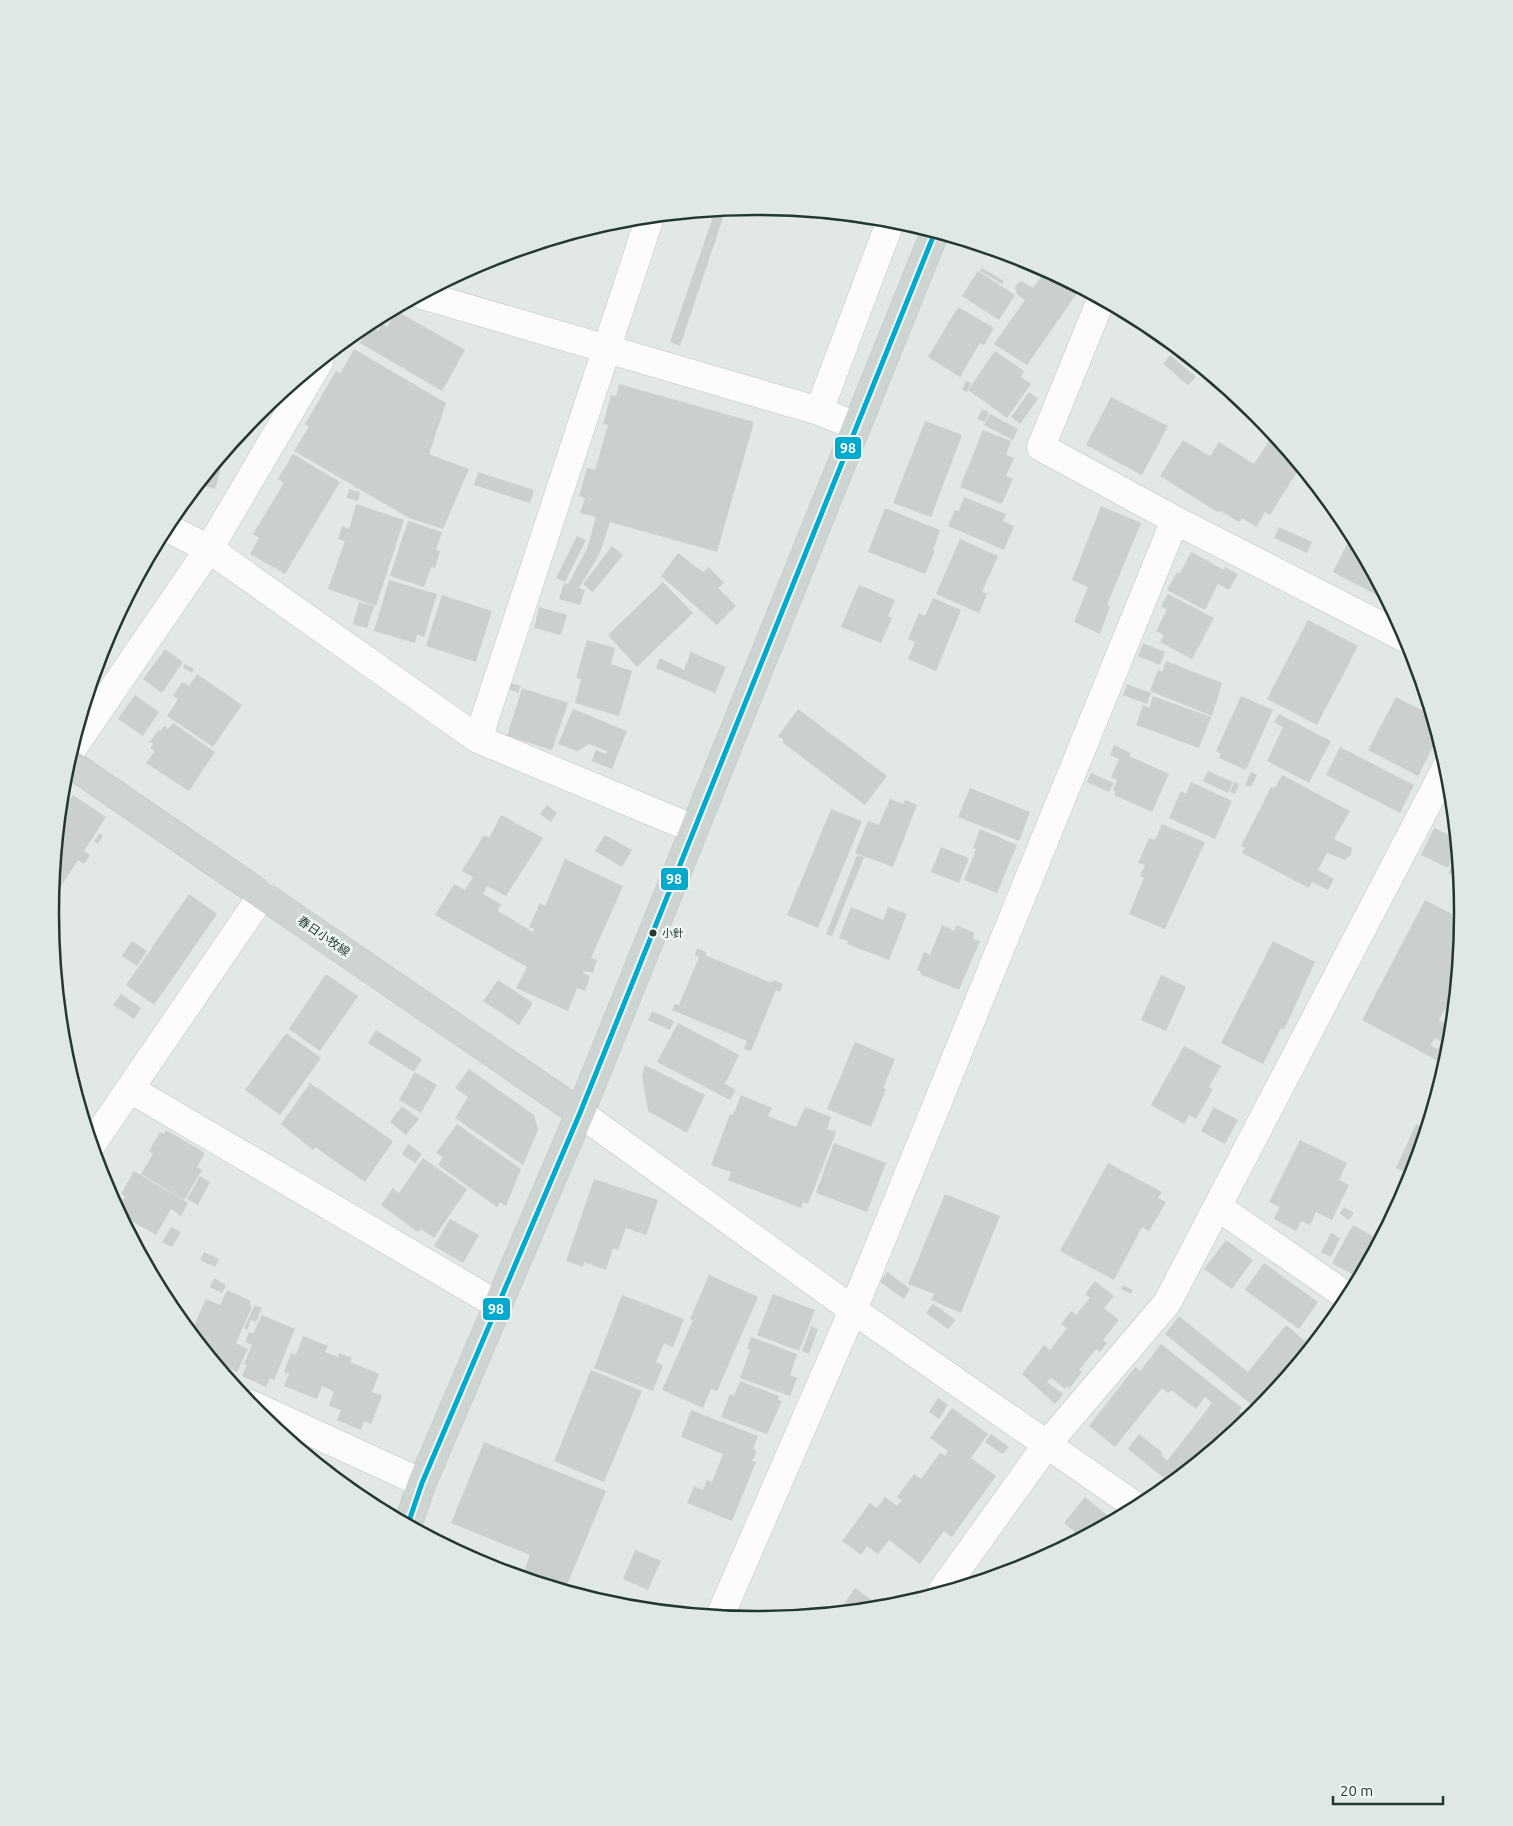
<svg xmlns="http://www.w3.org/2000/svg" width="1513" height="1826" font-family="Ubuntu,'Noto Sans JP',sans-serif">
<rect width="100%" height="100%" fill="#e2e8e5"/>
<path fill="#cbd0ce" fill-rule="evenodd" d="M726,209L680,346L670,342L715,211Z
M982,268L1004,281L1002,284L980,271Z
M1046,270L1080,289L1027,365L994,344L1025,300L1017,294L1015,289L1016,285L1021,281L1033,288Z
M978,271L1015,295L999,320L962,296Z
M958,307L994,328L984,345L980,343L960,377L928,357Z
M397,311L465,350L442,391L360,343L370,326L378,331L382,324L387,327Z
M1130,315L1149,326L1256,414L1262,421Z
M354,349L446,403L429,454L469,469L443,529L409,518L294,451L309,427L305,424L336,371L340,374Z
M995,351L1024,371L1021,377L1031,384L1007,418L968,390Z
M1170,355L1196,377L1188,385L1163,364Z
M966,381L971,383L967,392L962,390Z
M619,384L754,422L717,552L610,522L600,553L579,588L585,590L580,605L559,599L564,583L568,584L587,549L596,517L580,513L585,498L579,496L587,468L595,470L608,425L603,424L611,395L616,396Z
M1029,392L1038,399L1020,424L1011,417Z
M1111,397L1168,426L1142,475L1086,445Z
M982,409L989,412L985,422L977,419Z
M990,414L1018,429L1013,440L984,425Z
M251,421L246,436L240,435Z
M925,421L962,435L931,517L893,503Z
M983,430L1011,441L1006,455L1014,458L1006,476L1013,479L1002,504L960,487Z
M1273,434L1300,467L1270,515L1265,512L1256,527L1242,518L1239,522L1220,511L1219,513L1160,476L1183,440L1210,456L1219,442L1254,464Z
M226,451L215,489L199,484L224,453Z
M293,454L340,482L285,574L250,554L259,538L253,534L284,483L278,479Z
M478,472L534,490L530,503L474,485Z
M349,489L360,492L358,501L347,498Z
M964,497L1006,514L1003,521L1014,526L1004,550L948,526L955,510L959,511Z
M356,504L404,520L376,606L328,589L345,541L338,539L342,526L349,529Z
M1101,506L1141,523L1107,605L1110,606L1100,634L1074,622L1088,587L1072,580Z
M885,508L940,530L933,550L935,551L925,574L868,552Z
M408,521L442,532L436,550L440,551L435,568L431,567L424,587L390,576Z
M1346,525L1386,600L1333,572L1349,540L1341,535Z
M1279,527L1312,542L1307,553L1274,538Z
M577,536L586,540L565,582L556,578Z
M960,539L998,556L982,592L987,594L979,613L936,594Z
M612,546L623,555L593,592L583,584Z
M1191,552L1224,570L1225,567L1238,574L1229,590L1218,584L1205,610L1167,590L1177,572L1180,573Z
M678,553L703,572L709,567L724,583L718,588L736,606L717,625L661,576Z
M389,580L437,594L424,637L417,634L415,643L374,631Z
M663,582L693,613L637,667L608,635Z
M859,585L895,600L888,616L892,618L881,643L841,627Z
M1168,594L1214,618L1192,659L1160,642L1164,635L1156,631L1167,610L1161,606Z
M442,595L492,611L476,662L426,646Z
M933,598L961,610L936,671L908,659L915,642L908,639L919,613L925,616Z
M359,602L374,606L367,628L353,624Z
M539,607L567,615L561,635L534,628Z
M1308,620L1358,646L1317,725L1267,699Z
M112,628L116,630L103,655L100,654L104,642Z
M587,640L615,648L611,664L632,671L619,716L575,703L581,679L576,678Z
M1143,643L1165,652L1160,665L1138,656Z
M165,649L183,662L162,693L143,679Z
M691,652L726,667L715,693L656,668L660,658L684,670Z
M1166,661L1222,683L1212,716L1150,691L1158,670L1162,672Z
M185,664L194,669L192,673L183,667Z
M197,674L242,705L213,747L167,716L178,699L173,696L182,682L189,686Z
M511,683L521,686L518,693L509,689Z
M1127,684L1151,693L1147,704L1123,695Z
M522,688L568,703L552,750L507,736Z
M135,695L159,712L143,736L118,719Z
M1153,696L1211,717L1199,748L1136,725L1143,705L1149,708Z
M1241,696L1273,710L1246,770L1219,758L1221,754L1216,751Z
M1396,697L1431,715L1438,737L1418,776L1368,750Z
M573,709L627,731L612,769L592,761L596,750L606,754L607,751L589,744L577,751L558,744Z
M798,709L887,776L865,805L782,742L784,740L778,736Z
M1279,714L1331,741L1309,783L1267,761L1283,727L1274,722Z
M173,723L215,752L189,791L146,763L155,751L150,748L153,744L150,742L158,730L160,732L164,726L168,729Z
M1114,745L1131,753L1129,756L1169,774L1152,812L1114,795L1116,792L1113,790L1117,780L1111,777L1119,759L1110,755Z
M1340,747L1414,785L1400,813L1326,775Z
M1208,771L1233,782L1228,793L1203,781Z
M1251,772L1257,775L1251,787L1245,785Z
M1091,773L1114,783L1109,792L1087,782Z
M1282,775L1350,811L1334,839L1352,848L1351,855L1345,860L1327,853L1318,870L1334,879L1328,890L1312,882L1309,888L1242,853L1245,848L1241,846L1271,787L1275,788Z
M1191,782L1232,801L1215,839L1169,818L1181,791L1186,794Z
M1234,782L1239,784L1235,794L1230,792Z
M970,788L1030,812L1019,841L958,817Z
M73,795L106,817L84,851L90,855L84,864L78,860L54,897L52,895L60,811Z
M890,799L903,804L905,800L917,805L893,867L855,853L868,821L879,825Z
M547,805L557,813L551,822L540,814Z
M831,809L862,821L818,928L787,915Z
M501,815L543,838L506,896L487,886L483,894L501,904L498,911L533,932L534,929L529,927L540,903L545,906L565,859L623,886L591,958L597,960L593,973L584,971L583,973L590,976L585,991L577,988L568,1011L516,988L527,967L435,915L454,884L465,890L473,877L462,871L484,835L489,838Z
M1162,824L1205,842L1165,929L1129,914L1144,878L1140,876L1145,865L1138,863L1149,838L1155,840Z
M1434,828L1456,838L1457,849L1448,868L1421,855Z
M980,829L1017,845L997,893L964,880L976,849L973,848Z
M100,833L103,836L98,844L94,841Z
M605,835L632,850L622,867L595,851Z
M941,847L969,858L959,883L931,872Z
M857,855L864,857L832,936L826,934Z
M1457,856L1459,875L1458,878L1448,873Z
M1460,884L1461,897V898L1455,894Z
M189,894L217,914L154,1005L126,985Z
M1425,900L1462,919L1456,988L1439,1020L1452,1027L1446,1045L1449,1046L1440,1062L1362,1020ZM1435,1038L1441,1042L1438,1049L1430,1045Z
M851,907L883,920L888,907L907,914L889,960L847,944L848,941L839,938Z
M942,925L955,931L956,925L975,933L973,939L980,941L959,990L920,974L921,972L917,970L924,952L930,955Z
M132,941L147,951L137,966L122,956Z
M1273,941L1315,962L1284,1030L1281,1028L1263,1064L1221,1043Z
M697,948L706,952L705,955L772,983L773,980L783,984L780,992L776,990L751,1051L744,1049L747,1041L672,1010L675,1004L679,1005L699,957L695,955Z
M326,974L358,996L320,1051L289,1029Z
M1161,975L1186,987L1166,1031L1141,1020Z
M498,980L533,1003L519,1025L483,1001Z
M121,994L141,1008L134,1019L113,1005Z
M652,1011L674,1021L670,1030L648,1020Z
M678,1023L739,1055L725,1084L736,1090L730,1100L657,1062Z
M376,1030L422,1059L414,1072L368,1043Z
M286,1033L321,1058L280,1115L245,1090Z
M855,1042L895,1059L883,1088L886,1089L871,1127L827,1109Z
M1184,1046L1221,1066L1209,1087L1213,1089L1196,1119L1189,1115L1184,1124L1151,1105Z
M645,1065L705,1095L687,1133L648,1111L642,1076Z
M469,1069L534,1115L538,1130L523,1165L455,1118L468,1097L455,1088Z
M415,1072L437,1085L421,1113L399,1100Z
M310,1083L393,1141L365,1182L315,1147L313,1150L281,1124Z
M741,1095L772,1108L768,1116L796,1127L805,1107L831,1117L827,1129L836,1132L808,1204L803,1202L801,1208L728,1180L731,1172L711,1165L730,1114L733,1115Z
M402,1106L419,1119L406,1135L390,1122Z
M1214,1107L1238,1120L1225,1144L1201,1131Z
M457,1124L521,1169L506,1206L500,1202L497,1207L438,1165L443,1157L436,1153Z
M1416,1124L1426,1129L1412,1175L1396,1168Z
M166,1130L205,1153L197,1167L202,1170L184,1200L141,1174L153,1154L149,1151L160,1132L164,1134Z
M1300,1140L1347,1163L1339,1180L1349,1185L1332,1220L1316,1212L1310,1225L1301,1221L1296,1231L1274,1219L1280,1207L1269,1202Z
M834,1143L886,1163L867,1212L816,1193Z
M408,1144L422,1154L415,1163L402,1154Z
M423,1158L467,1189L434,1238L421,1229L418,1232L381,1205L393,1188L399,1193Z
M1108,1163L1162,1192L1158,1198L1166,1202L1149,1231L1142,1227L1114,1280L1060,1251Z
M134,1171L188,1203L181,1216L171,1209L156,1235L121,1215L117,1209L125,1196L121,1194Z
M200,1176L210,1182L198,1205L187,1199Z
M594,1179L658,1200L646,1235L626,1228L618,1250L613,1248L606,1270L584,1262L583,1267L566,1261Z
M945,1194L1000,1216L961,1313L931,1300L934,1294L908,1284Z
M1344,1207L1354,1213L1349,1220L1340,1214Z
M450,1219L479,1235L463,1263L434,1246Z
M1353,1225L1379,1240L1359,1278L1332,1263Z
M171,1227L181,1232L172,1247L162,1242Z
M129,1230L140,1236L136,1244L135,1243Z
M1331,1233L1340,1238L1331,1257L1321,1252Z
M1226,1240L1253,1260L1232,1289L1204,1269Z
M204,1252L219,1259L215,1267L200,1260Z
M1264,1263L1318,1302L1299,1329L1245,1290Z
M887,1272L910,1289L904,1299L880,1282Z
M709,1275L758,1297L717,1391L711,1389L703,1408L662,1390L693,1320L690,1319Z
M214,1278L226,1285L222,1293L210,1287Z
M1095,1281L1114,1296L1104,1308L1119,1320L1103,1340L1107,1343L1100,1352L1096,1349L1079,1370L1082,1372L1069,1389L1067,1386L1065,1389L1051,1378L1047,1382L1063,1394L1055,1404L1022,1374L1044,1345L1050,1350L1067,1328L1061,1324L1071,1311L1076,1315L1090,1298L1085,1294Z
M1123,1285L1133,1290L1131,1294L1121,1289Z
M227,1290L251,1301L249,1305L252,1307L236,1343L248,1349L237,1372L222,1365L219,1367L191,1332L206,1299L220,1305Z
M773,1294L815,1310L799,1351L757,1335Z
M622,1295L684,1319L673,1347L664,1343L656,1362L663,1365L653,1391L594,1368Z
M933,1304L956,1320L948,1329L926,1313Z
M255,1305L262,1308L256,1322L251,1320L247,1330L244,1328Z
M262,1315L295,1329L274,1380L270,1378L266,1387L242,1376L247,1365L244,1364L252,1345L245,1342L249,1332L253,1334Z
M1179,1316L1248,1372L1286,1325L1311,1346L1258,1410L1165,1334Z
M811,1326L818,1329L809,1354L802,1351Z
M303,1336L328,1346L325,1352L338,1357L339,1353L352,1358L350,1362L379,1374L372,1392L382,1396L371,1424L364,1421L361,1430L337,1420L341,1410L329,1406L334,1392L325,1387L322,1386L317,1399L284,1386L289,1374L284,1372L291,1353L296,1355Z
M751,1337L797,1354L790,1375L797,1378L790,1396L740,1378L750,1350L747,1349Z
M1161,1344L1242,1408L1239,1411L1249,1419L1170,1483L1128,1449L1139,1434L1163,1453L1161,1455L1167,1461L1212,1403L1205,1397L1196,1409L1171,1390L1168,1393L1162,1388L1115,1447L1089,1426L1135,1367L1140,1371Z
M591,1370L642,1391L604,1482L554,1461Z
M740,1381L779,1396L778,1400L782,1401L767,1434L721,1417L730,1394L734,1396Z
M938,1398L948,1405L939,1419L929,1412Z
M952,1408L988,1434L971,1458L996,1476L952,1537L944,1531L920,1564L889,1540L878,1554L867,1546L861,1555L842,1541L870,1503L877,1508L885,1497L897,1506L902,1500L897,1497L914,1474L921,1479L940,1453L945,1456L948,1451L930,1438Z
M691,1410L758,1436L753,1449L757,1451L752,1461L756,1462L732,1521L687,1503L694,1486L703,1490L707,1480L712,1482L723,1454L681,1437Z
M991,1434L1009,1447L1003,1454L985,1442Z
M484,1442L606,1491L565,1590L522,1577L530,1555L451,1523Z
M1085,1497L1113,1520L1081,1537L1064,1523Z
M635,1550L661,1561L648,1590L623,1579Z
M855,1588L881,1607L839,1611Z"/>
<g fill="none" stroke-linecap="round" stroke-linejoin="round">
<defs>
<path id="minor" d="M422,295L819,411L856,426
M1101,300L1041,447L1175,520L1407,639
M819,411L891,220
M166,527L209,549L478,739L650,217
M478,739L694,829
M72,749L209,549L319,362
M130,1089L498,1305
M580,1113L853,1310L1137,1507
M92,1144L263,894
M1218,1207L1348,1297
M250,1404L422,1483
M941,1592L1048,1443L1167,1303L1447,766
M720,1616L853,1310L1175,520"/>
<path id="major" d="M68,762L580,1113
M408,1524L422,1483L580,1113L935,232"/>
</defs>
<use href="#minor" stroke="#bfc4c2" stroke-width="29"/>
<use href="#major" stroke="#bcc4c1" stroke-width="29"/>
<use href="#minor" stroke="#fbfcfb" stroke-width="28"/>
<use href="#major" stroke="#cdd4d1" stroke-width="28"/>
<defs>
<path id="bus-1" d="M408,1524L422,1483L580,1113L935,232"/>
</defs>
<use href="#bus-1" stroke="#f0f7f3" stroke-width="9"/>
<use href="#bus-1" stroke="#00a9ce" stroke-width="5"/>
</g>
<circle fill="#223931" stroke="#f0f7f3" stroke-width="2" cx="653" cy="933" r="4.5"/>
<g text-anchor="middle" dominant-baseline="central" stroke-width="5" stroke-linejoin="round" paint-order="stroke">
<g font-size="11" fill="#223931" stroke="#f0f7f3" text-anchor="start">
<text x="662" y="933">小針</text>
</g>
<g font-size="12" fill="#223931" stroke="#f0f7f3">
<text transform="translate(324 936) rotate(35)">春日小牧線</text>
</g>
</g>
<path d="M0 0H1513V1826H0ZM756 215H757A697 697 0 0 1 1454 912V914A697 697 0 0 1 757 1611H756A697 697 0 0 1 59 914V912A697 697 0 0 1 756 215Z" fill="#e0e8e3" fill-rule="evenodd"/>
<path fill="none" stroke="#223931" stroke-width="2.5" d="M756 215H757A697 697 0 0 1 1454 912V914A697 697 0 0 1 757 1611H756A697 697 0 0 1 59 914V912A697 697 0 0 1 756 215Z"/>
<g stroke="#f0f7f3" stroke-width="2">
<rect x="834" y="436" width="28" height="24" rx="5" fill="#00a9ce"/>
<rect x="660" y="867" width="29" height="24" rx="5" fill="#00a9ce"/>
<rect x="482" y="1297" width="29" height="24" rx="5" fill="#00a9ce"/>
</g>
<g font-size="14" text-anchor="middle" font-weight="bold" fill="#fff">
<text x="848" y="453">98</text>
<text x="674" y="884">98</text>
<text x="496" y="1314">98</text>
</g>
<path d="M1333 1796v8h110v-8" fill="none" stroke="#223931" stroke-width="2.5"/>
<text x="1340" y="1796" font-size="15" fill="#223931" stroke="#f0f7f3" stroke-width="4" paint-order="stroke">20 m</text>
</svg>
